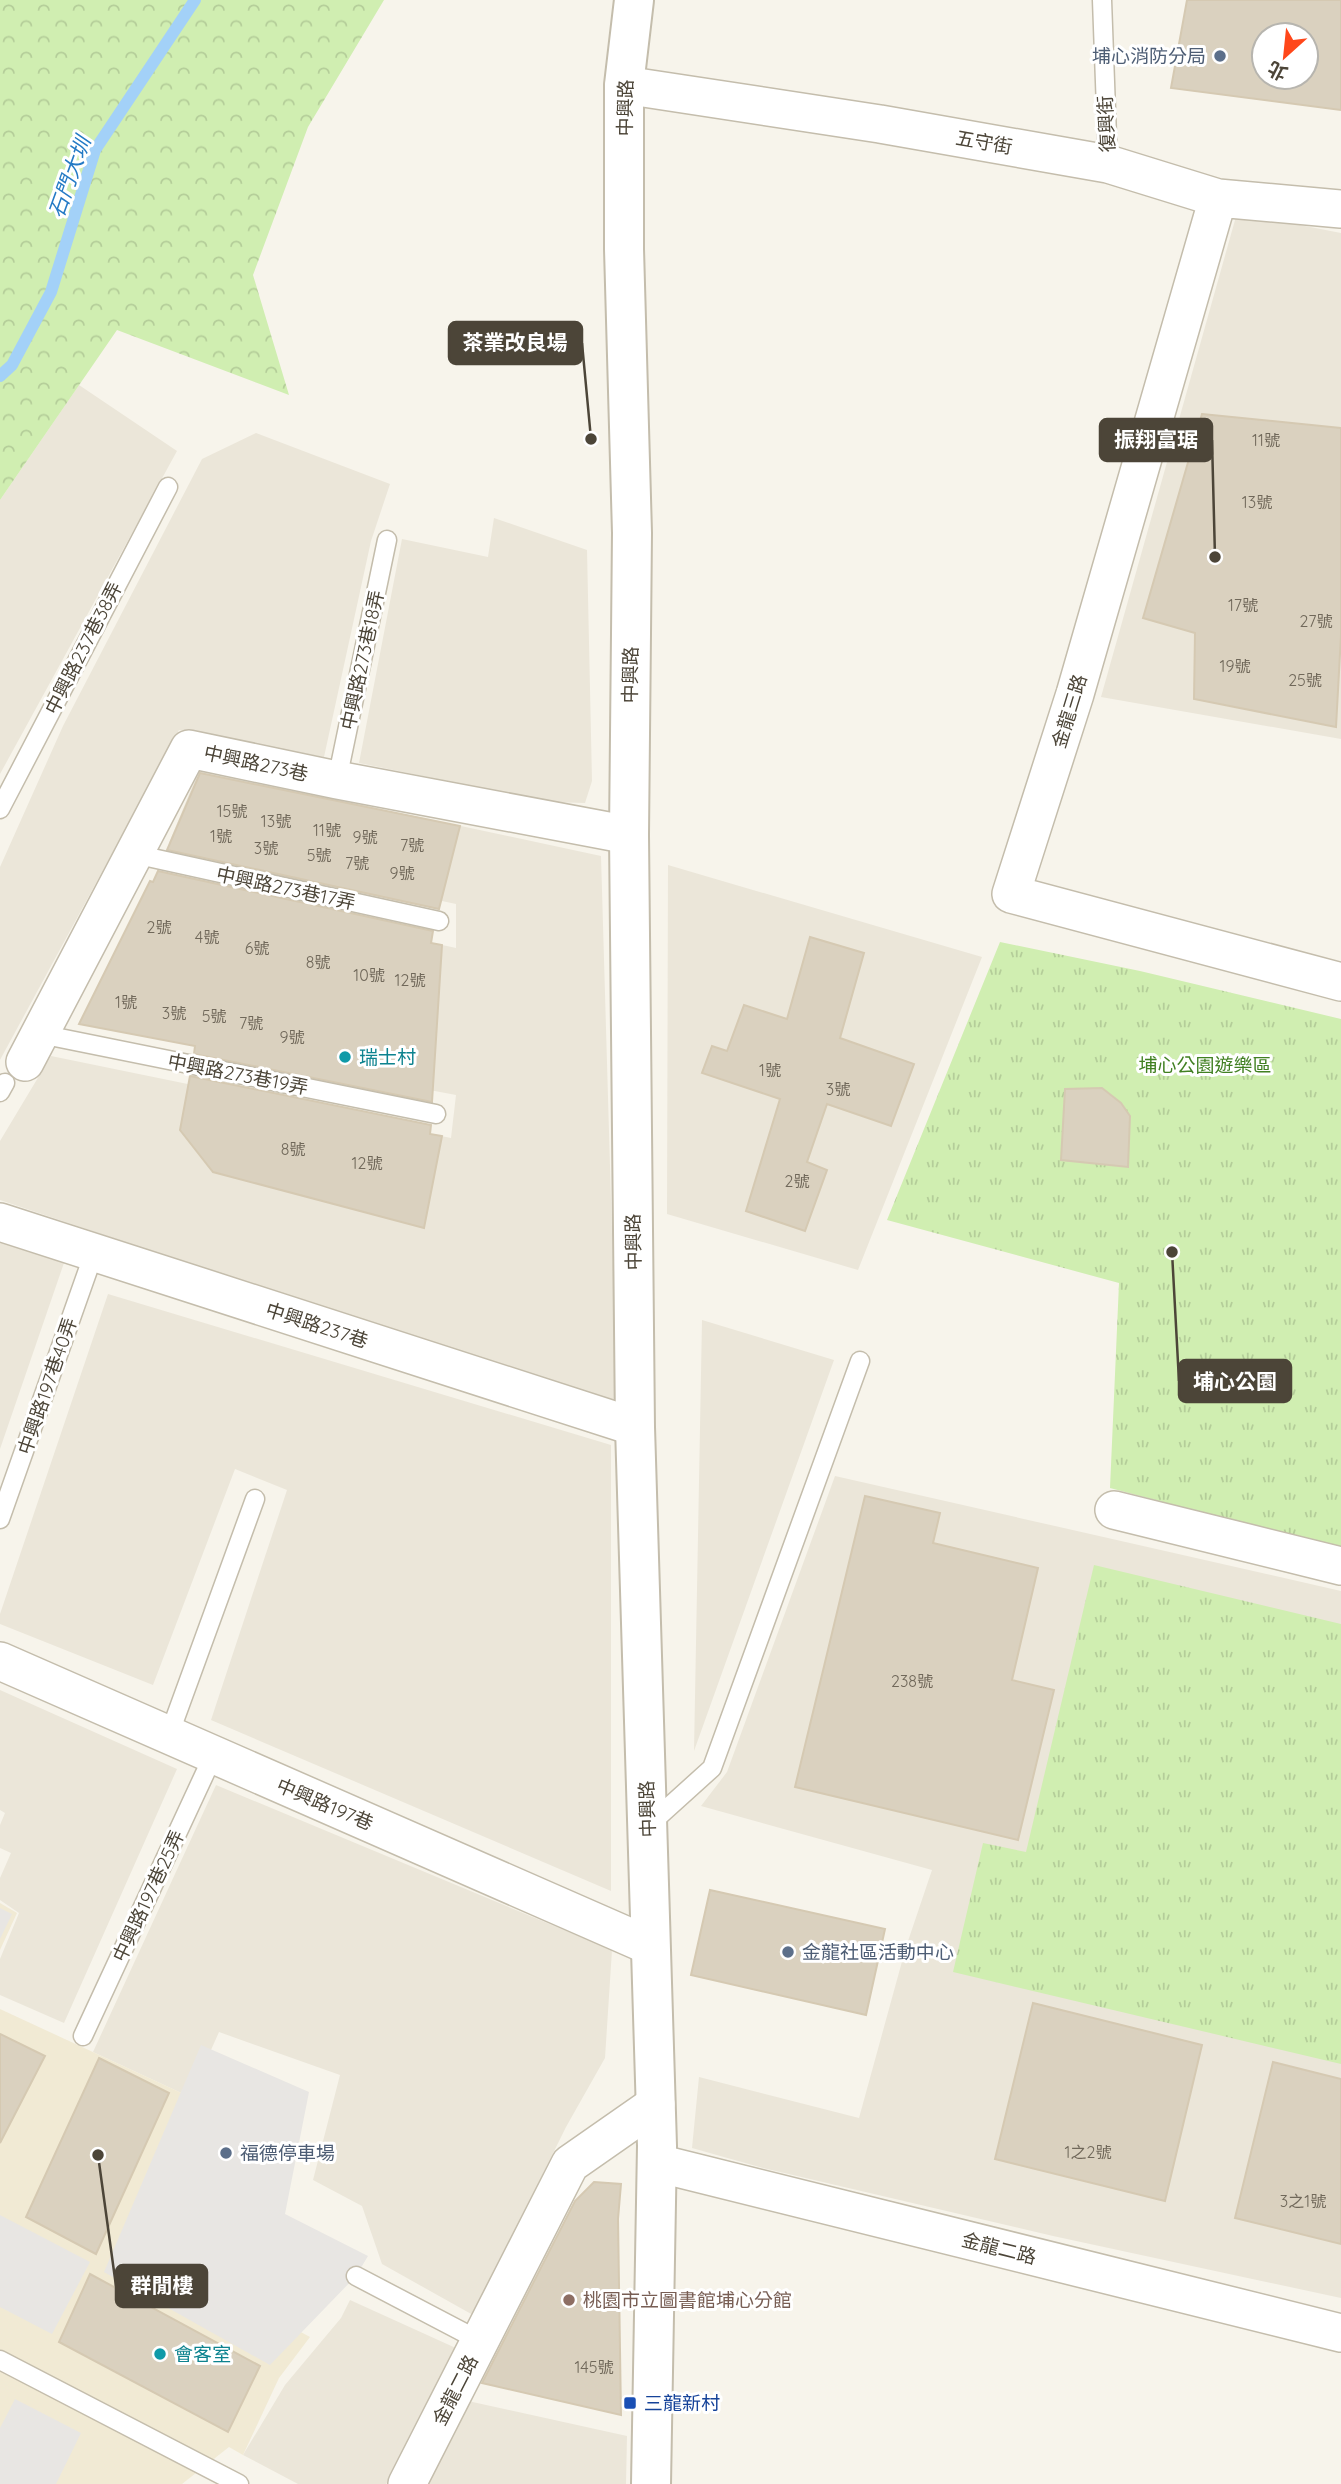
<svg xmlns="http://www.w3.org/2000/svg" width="1341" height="2484" font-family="Quicksand,'Noto Sans TC',sans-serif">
<defs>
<pattern id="forest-crowns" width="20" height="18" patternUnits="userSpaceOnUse" patternTransform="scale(1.75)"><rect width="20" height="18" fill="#d0eeb1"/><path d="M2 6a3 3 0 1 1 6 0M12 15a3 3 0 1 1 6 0" fill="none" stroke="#b4cd99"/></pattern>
<pattern id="park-tufts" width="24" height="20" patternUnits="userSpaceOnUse" patternTransform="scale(1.75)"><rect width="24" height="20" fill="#d0eeb1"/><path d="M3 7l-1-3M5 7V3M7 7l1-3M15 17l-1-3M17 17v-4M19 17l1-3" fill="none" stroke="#b4cd99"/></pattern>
</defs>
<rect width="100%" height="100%" fill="#f7f4eb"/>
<path fill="#ebe6d9" d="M1237,213L1341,233V739L1101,697Z
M79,385L177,451L0,774V500Z
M256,433L390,484L371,541L324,757L179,730L0,1060V867L63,726L202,459Z
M494,518L587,550L592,781L585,803L551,802L359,763L402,539L488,557Z
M199,770L601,856L617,1407L0,1200V1141L51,1056L451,1138L456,1095L79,1024L150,881L456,948V904L169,843Z
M668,865L982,957L858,1270L667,1214Z
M0,1235L66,1257L0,1449Z
M108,1294L611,1445V1891L211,1720L287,1490L235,1469L153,1685L0,1624V1614Z
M702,1320L834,1360L694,1751Z
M835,1476L1341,1591V2298L1053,2236L763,2168L692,2148L699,2077L859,2118L906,1947L932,1870L701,1806L727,1772Z
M0,1690L177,1769L64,2023L0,1995V1959L19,1913L0,1900V1878L11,1853L0,1848V1825L5,1813L0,1810Z
M216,1785L612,1950L605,2058L566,2127L473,2315L382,2264L362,2206L313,2180L340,2075L219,2032L190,2097L93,2052Z
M350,2300L458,2349L386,2484H298L243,2455L285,2385L341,2318Z
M468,2401L627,2436L626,2484H428Z"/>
<path fill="#f1ead4" d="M0,1903L17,1913L0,1950Z
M0,2009L190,2097L134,2241L310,2337L279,2378L243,2455L229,2447L182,2484H0Z"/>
<path fill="url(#forest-crowns)" d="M0,0H384L308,127L253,275L289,395L117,330L0,500Z"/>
<path fill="url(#park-tufts)" d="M1000,942L1140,971L1341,1019V1549L1110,1488L1119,1283L887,1220Z
M1094,1565L1341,1624V2064L953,1972L983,1843L1026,1852Z"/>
<path fill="#e8e6e3" d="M0,1908L12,1914L0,1939Z
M201,2045L309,2092L285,2214L368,2256L356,2276L270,2365L104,2272Z
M0,2215L90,2262L52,2334L0,2307Z
M15,2399L81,2433L56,2484H0V2428Z"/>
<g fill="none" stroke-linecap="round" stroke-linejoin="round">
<path stroke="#a3d1f8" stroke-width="12" d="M0,376L12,365L51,292L95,150L195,0"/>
</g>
<path fill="#dad1bf" stroke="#d5c9b2" stroke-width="2" fill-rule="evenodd" d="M1187,0H1341V110L1171,88ZM1264,35H1306V77H1264Z
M1202,414L1341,428V635L1336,727L1194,699L1195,633L1143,618Z
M200,773L460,826L439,909L167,850Z
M158,871L433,931L431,943L442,945L432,1102L194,1054L195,1046L79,1024L150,881L153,882Z
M810,937L864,953L840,1038L914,1064L891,1126L827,1104L807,1162L827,1170L805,1231L746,1211L780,1099L702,1073L712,1046L727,1051L744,1005L787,1019Z
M190,1076L431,1125L430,1134L442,1136L424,1228L213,1172L180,1130Z
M1102,1088L1121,1103L1130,1116L1128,1167L1061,1160L1065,1089Z
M865,1496L940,1513L933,1543L1038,1568L1012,1680L1054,1690L1018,1840L795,1787Z
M710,1890L885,1929L866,2015L691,1975Z
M1033,2003L1202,2045L1165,2201L995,2159Z
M0,2034L45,2056L0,2143Z
M99,2058L169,2093L96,2254L26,2217Z
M1273,2062L1341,2079V2244L1235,2218Z
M594,2182L621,2184L618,2219L621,2415L482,2383L575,2201Z
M90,2274L260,2366L228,2432L59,2342Z"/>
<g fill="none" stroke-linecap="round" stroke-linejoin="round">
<defs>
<path id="service" d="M1102,0L1108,164
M337,780L387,540
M0,809L168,487
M134,854L439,921
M40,1034L436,1114
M0,1092L5,1083
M0,1519L94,1253
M169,1735L255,1499
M650,1824L712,1768L860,1361
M83,2036L213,1756
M356,2276L480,2341
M0,2360L239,2484"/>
<path id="minor" d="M624,85L880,124L1108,164L1218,198L1341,209
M1218,198L1075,694L1011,894L1341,982
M25,1062L189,749L337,780L629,835
M0,1222L635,1427
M1114,1510L1341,1566
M0,1661L650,1946
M657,2163L1341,2333
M407,2484L570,2164L656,2104"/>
<path id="tertiary" d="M634,0L624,85V249L632,533L629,835L635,1427L657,2146L651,2484"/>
</defs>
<use href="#service" stroke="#c4bdac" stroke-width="21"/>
<use href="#minor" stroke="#c4bdac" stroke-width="40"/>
<use href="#tertiary" stroke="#c4bdac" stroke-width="42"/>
<use href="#service" stroke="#fff" stroke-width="18"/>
<use href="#minor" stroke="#fff" stroke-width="37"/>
<use href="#tertiary" stroke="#fff" stroke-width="38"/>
</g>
<g fill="#5c6f8a" stroke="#fff" stroke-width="2.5">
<circle cx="1220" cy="56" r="7"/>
<circle cx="788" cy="1952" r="7"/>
<circle cx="226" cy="2153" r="7"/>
</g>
<g fill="#0f9aa8" stroke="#fff" stroke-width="2.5">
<circle cx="345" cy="1057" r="7"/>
<circle cx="160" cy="2354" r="7"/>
</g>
<circle fill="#8d6e63" stroke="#fff" stroke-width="2.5" cx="569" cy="2300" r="7"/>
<rect fill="#1a4fb4" stroke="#fff" stroke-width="2.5" x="623" y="2396" width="14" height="14" rx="3.5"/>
<g text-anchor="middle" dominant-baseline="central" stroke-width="6" stroke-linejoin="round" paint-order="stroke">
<g font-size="16" fill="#70685a">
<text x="1266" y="440">11號</text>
<text x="1257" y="502">13號</text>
<text x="1243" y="605">17號</text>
<text x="1316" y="621">27號</text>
<text x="1235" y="666">19號</text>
<text x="1305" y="680">25號</text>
<text x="232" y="811">15號</text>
<text x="276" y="821">13號</text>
<text x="327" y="830">11號</text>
<text x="221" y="836">1號</text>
<text x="365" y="837">9號</text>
<text x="412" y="845">7號</text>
<text x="266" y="848">3號</text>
<text x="319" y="855">5號</text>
<text x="357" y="863">7號</text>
<text x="402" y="873">9號</text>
<text x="159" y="927">2號</text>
<text x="207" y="937">4號</text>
<text x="257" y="948">6號</text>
<text x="318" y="962">8號</text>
<text x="369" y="975">10號</text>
<text x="410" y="980">12號</text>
<text x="126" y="1002">1號</text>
<text x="174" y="1013">3號</text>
<text x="214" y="1016">5號</text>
<text x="251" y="1023">7號</text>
<text x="292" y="1037">9號</text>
<text x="770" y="1070">1號</text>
<text x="838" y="1089">3號</text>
<text x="293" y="1149">8號</text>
<text x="367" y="1163">12號</text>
<text x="797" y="1181">2號</text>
<text x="912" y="1681">238號</text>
<text x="1088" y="2152">1之2號</text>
<text x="1303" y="2201">3之1號</text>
<text x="594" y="2367">145號</text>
</g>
<g font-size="19" fill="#4e5e75" stroke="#fff" text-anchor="start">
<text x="1206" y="56" text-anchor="end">埔心消防分局</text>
<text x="802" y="1952">金龍社區活動中心</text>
<text x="240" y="2153">福德停車場</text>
</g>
<g font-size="19" fill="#4c4538" stroke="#fff">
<text transform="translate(625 108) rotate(-89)">中興路</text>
<text transform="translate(1106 124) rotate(-93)">復興街</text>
<text transform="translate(984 142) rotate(10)">五守街</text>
<text transform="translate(83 648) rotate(-63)">中興路237巷38弄</text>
<text transform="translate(362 660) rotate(-78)">中興路273巷18弄</text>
<text transform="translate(630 675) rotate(-89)">中興路</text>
<text transform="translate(1069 711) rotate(-73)">金龍三路</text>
<text transform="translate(256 763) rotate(12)">中興路273巷</text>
<text transform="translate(286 888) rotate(12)">中興路273巷17弄</text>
<text transform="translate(238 1074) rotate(11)">中興路273巷19弄</text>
<text transform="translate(633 1242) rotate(-91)">中興路</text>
<text transform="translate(317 1325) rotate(18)">中興路237巷</text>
<text transform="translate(47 1386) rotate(-71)">中興路197巷40弄</text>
<text transform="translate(325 1804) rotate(23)">中興路197巷</text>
<text transform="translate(647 1809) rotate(-92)">中興路</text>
<text transform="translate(148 1896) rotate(-65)">中興路197巷25弄</text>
<text transform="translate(999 2248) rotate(14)">金龍二路</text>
<text transform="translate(455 2390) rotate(-63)">金龍二路</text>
</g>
<g font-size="19" fill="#0d838f" stroke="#fff" text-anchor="start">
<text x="359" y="1057">瑞士村</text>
<text x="174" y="2354">會客室</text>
</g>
<g font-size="19" fill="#418022" stroke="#fff">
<text x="1205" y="1065">埔心公園遊樂區</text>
</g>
<g font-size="19" fill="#785e54" stroke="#fff" text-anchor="start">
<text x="583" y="2300">桃園市立圖書館埔心分館</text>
</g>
<g font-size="19" fill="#164399" stroke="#fff" text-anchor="start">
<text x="644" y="2403">三龍新村</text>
</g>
<g font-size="21" font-style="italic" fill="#247ac5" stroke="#fff">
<text transform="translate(69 177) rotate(-70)">石門大圳</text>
</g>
</g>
<path fill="none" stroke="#4c4538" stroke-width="2.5" d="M591 439L582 343M1215 557L1212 440M1172 1252L1179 1381M98 2155L116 2286"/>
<g fill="#4c4538" stroke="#fff" stroke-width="2.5">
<circle cx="591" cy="439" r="7"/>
<circle cx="1215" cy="557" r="7"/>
<circle cx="1172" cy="1252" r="7"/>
<circle cx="98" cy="2155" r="7"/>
</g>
<g fill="#4c4538" stroke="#4c4538" stroke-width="2.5">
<rect x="449" y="322" width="133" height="42" rx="7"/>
<rect x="1100" y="419" width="112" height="42" rx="7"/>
<rect x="1179" y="1360" width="112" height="42" rx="7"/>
<rect x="116" y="2265" width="91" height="42" rx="7"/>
</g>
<g font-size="21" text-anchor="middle" font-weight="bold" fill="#fff">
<text x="515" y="350">茶業改良場</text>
<text x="1156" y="447">振翔富琚</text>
<text x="1235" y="1389">埔心公園</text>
<text x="162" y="2293">群閒樓</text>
</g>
<g transform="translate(1285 56) rotate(207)"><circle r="33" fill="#ffffff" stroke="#b7b5af" stroke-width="2"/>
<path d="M0-5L12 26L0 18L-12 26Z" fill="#ff471a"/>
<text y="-10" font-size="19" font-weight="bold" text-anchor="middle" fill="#4c4538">北</text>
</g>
</svg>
